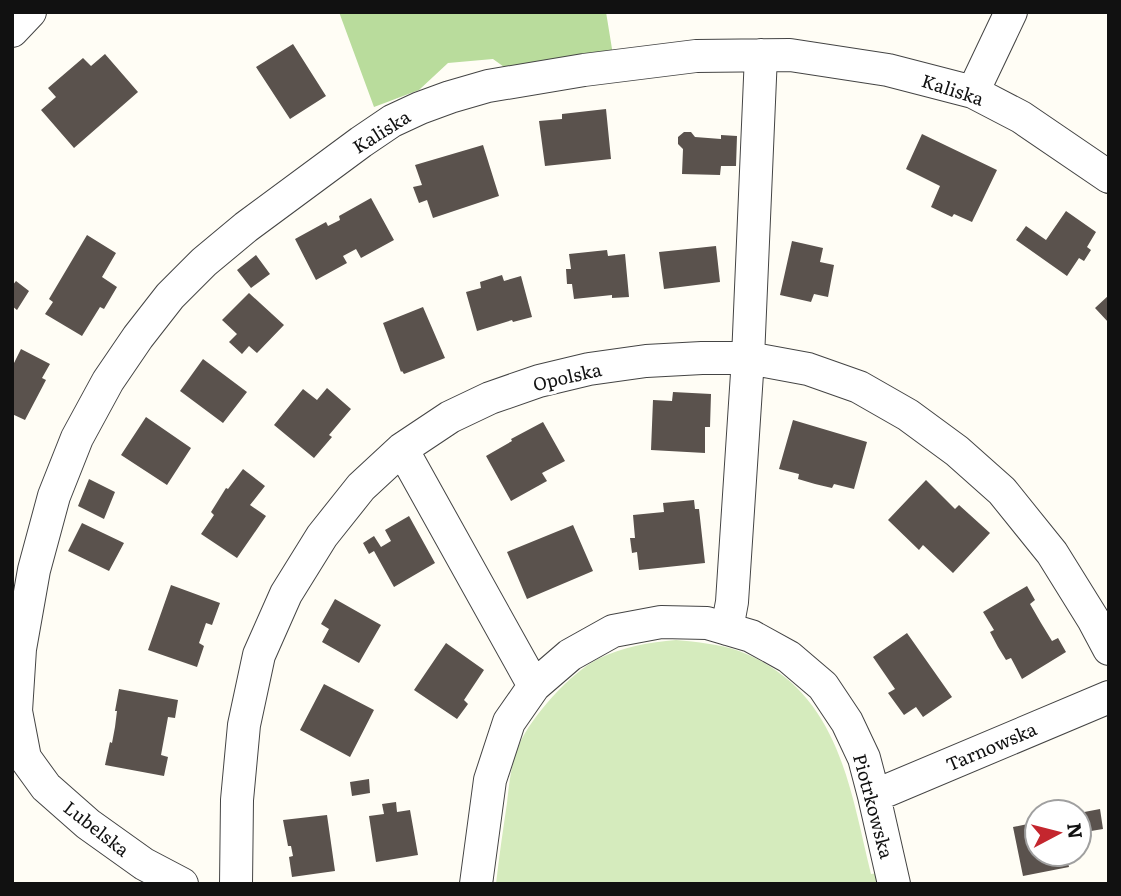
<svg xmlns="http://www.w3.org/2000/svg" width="1121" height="896" font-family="Literata,serif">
<rect width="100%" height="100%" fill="#fffdf5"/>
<path fill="#d5ebbd" d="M676,640C697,642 719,644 739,651C838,689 849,784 871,874L879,873L882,884H496C499,857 503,830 507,803C509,785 511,763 519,745C531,717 570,673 598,659C623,647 649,642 676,640Z"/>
<path fill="#b9dc9c" d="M339,12H606L613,55L511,72L493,59L448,63L419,90L374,107Z"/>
<path fill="#5a524d" d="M293,44L326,96L290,119L256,67Z
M105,54L138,92L74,148L41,110L56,97L48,88L83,58L91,66Z
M606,109L611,159L545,166L539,121L562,119V114Z
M684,132H691L695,137L721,139V135L737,136L736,166H721L720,175L682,174L683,149L678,144V137Z
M922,134L997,170L972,222L954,214L952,217L931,207L940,186L906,169Z
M483,145L499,196L433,218L427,200L419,203L413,187L422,185L415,165Z
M371,198L394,240L361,258L356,249L343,256L347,263L316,280L295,239L326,222L328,226L340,220L339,216Z
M1066,211L1096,232L1087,247L1091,250L1084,261L1079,258L1067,276L1016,240L1026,226L1046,240Z
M87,235L116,253L102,277L117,287L104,309L100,307L82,336L45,314L53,302L49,299Z
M792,241L823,248L820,262L834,265L828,297L814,294L811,302L780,295Z
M716,246L720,282L664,289L659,252Z
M607,250L608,256L625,254L629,297L612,298V295L574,299L572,284H567L566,269H571L569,254Z
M256,255L270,274L251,288L237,270Z
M502,275L504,281L521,276L532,317L513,322L512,320L477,331L466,292L481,288L480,282Z
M16,281L29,291L17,310L12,306V286Z
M249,293L284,325L257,353L249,346L242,354L229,342L237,334L222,320Z
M1109,295V323L1095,308Z
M423,307L445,358L404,374L402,371L401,372L383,323Z
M21,349L50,364L42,378L46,380L25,420L12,414V362L14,363Z
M203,359L247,392L223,423L180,391Z
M327,388L351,409L329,435L332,437L314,458L274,425L303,389L317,400Z
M673,392L711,394L710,427H705V453L651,450L653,400L672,401Z
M146,417L191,448L167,485L121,455Z
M793,420L867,442L854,489L834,484L832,488L815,484L798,479L799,474L779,469Z
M543,422L565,461L542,473L547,481L511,501L486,456L512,441L511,439Z
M243,469L265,486L250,505L266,516L237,558L201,534L214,515L211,512L226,488L228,489Z
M89,479L115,492L104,519L78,506Z
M926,480L955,509L959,505L990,533L953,573L923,545L919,550L888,520Z
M694,500L695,509H699L705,563L639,570L637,552L632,553L630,538H635L633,515L664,512L663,503Z
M409,516L435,563L394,587L374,551L369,554L363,543L374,536L381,547L391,541L385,530Z
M82,523L124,543L109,571L68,551Z
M573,525L593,571L527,599L507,552Z
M171,585L220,603L212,625L206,623L199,643L204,646L197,667L148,650Z
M1027,586L1035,600L1030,604L1041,623L1052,641L1058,638L1066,652L1022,679L1011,658L1006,660L998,647L990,632L994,630L983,612Z
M335,599L381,625L359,663L322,642L329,629L321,624Z
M907,633L952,697L923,717L916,707L904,715L888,693L895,689L873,657Z
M446,643L484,670L464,700L468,704L457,719L414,690Z
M324,684L374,710L350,757L300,730Z
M119,689L178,700L175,718L168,717L161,755L168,757L164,776L105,765L110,742L112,743L115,727L117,711H115Z
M369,779L370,793L352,796L350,782Z
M396,802L397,812L410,810L418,855L376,862L369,816L384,814L382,804Z
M1100,809L1103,829L1079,833V813Z
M327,815L335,871L292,877L289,857L293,856L291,846H288L283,820Z
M1037,822V854H1066L1069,867L1023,876L1013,827Z"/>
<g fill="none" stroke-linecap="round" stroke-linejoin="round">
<defs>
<path id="minor" d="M12,31L30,12
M973,92L1011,12
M402,449L534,686
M727,629L732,602L748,358L761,55
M874,796L1109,697
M182,884L144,864L88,824L46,787L25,758L16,711L20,649L34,570L54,496L77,438L108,381L138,337L170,296L204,262L246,227L361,142L392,121L420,108L450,97L488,86L584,70L696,56L790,55L888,70L973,92L1021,117L1109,177
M236,884L237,800L244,725L259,655L286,594L322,536L361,487L402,449L450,417L490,398L539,381L589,369L646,361L702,358H748L808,369L859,387L908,415L957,451L1002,491L1052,553L1093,619L1109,649
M476,884L490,780L509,722L534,686L570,655L613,631L661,622L707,623L751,636L789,657L823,686L847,722L864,758L874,796L894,884"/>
</defs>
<use href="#minor" stroke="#444" stroke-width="34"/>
<use href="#minor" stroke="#fff" stroke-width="32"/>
</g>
<g text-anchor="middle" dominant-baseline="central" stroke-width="7" stroke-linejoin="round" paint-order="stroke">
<g font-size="18" fill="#111" stroke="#fff">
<text transform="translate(953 89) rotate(18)">Kaliska</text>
<text transform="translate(381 131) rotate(-32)">Kaliska</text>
<text transform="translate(567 376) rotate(-13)">Opolska</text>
<text transform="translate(991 746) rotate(-23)">Tarnowska</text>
<text transform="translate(874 806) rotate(75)">Piotrkowska</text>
<text transform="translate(97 828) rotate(38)">Lubelska</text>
</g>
</g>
<rect width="1121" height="896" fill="none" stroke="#111111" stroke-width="28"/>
<g transform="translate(1058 833) rotate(83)"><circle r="33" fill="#ffffff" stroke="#a0a0a0" stroke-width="2"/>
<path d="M0-5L12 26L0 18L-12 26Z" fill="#c4262e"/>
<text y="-10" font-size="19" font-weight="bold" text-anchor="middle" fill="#111111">N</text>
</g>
</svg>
